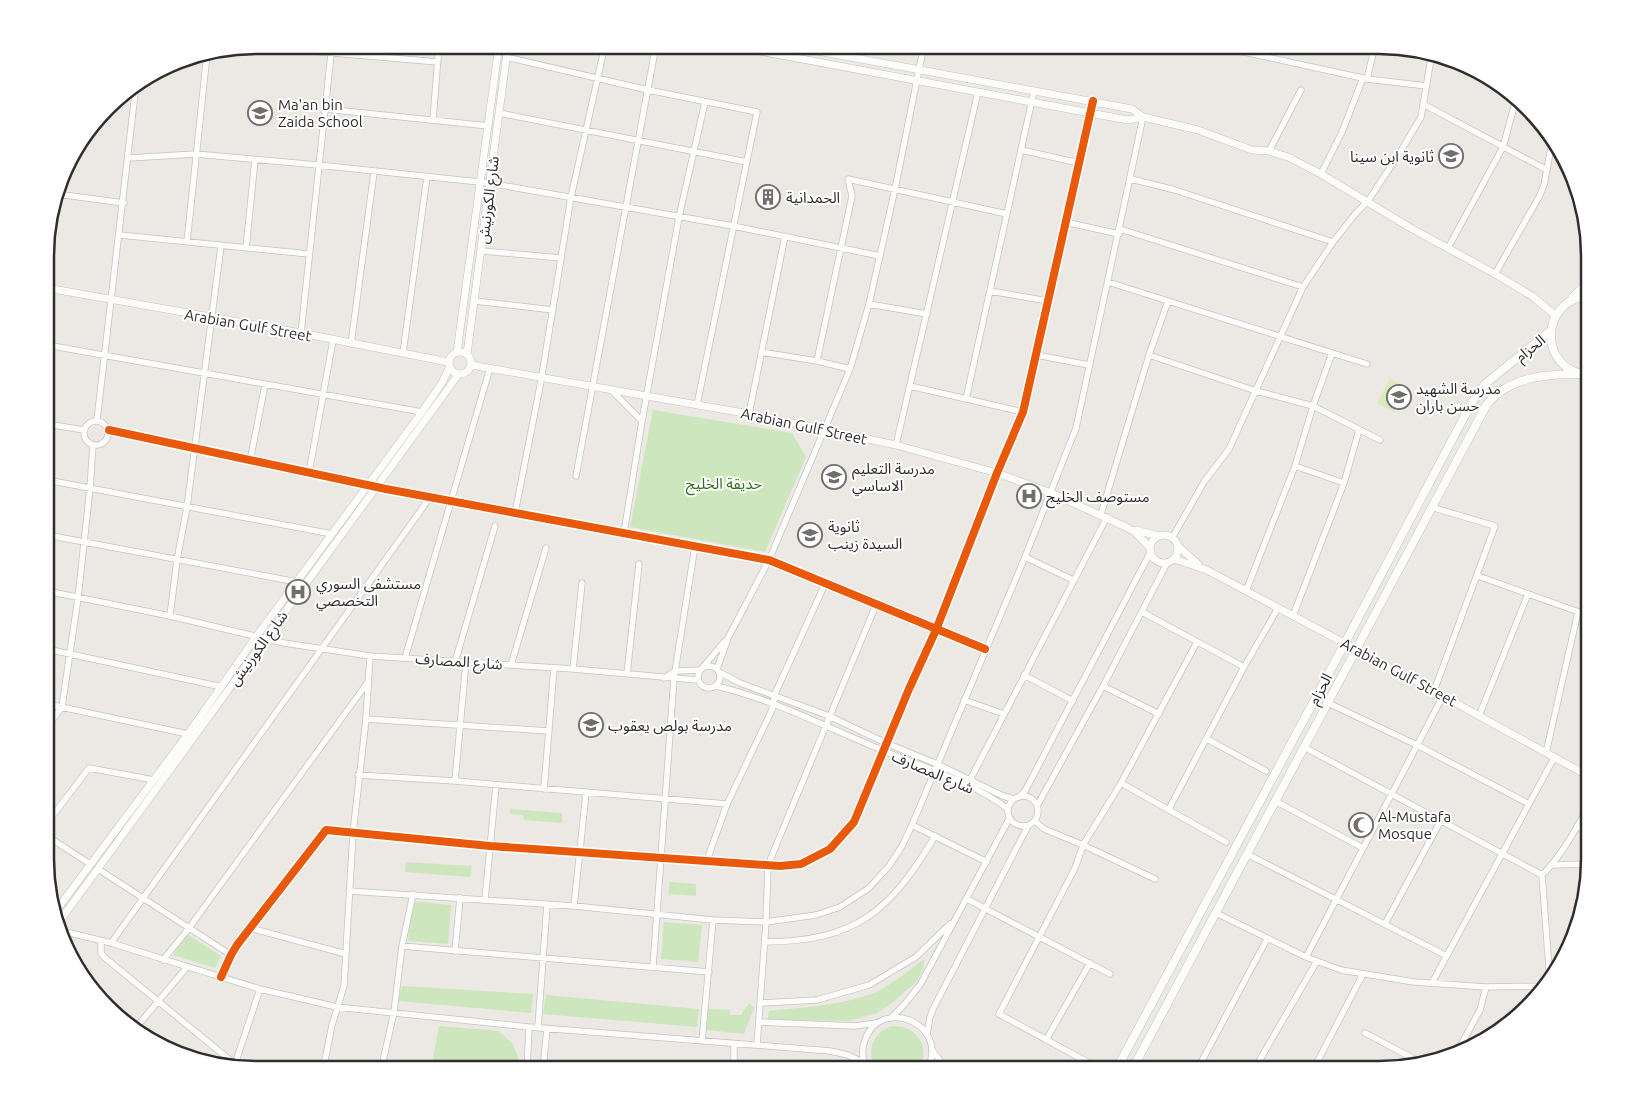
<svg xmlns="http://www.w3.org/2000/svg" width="1635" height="1115" font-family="Ubuntu,'Noto Sans Arabic',sans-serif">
<rect width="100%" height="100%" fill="#ece8e4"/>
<path fill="#cee6be" d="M653,410L792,433L806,457L765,552L630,527Z
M510,809L562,813V823L524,820L523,815L510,814Z
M406,862L472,866L470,877L405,872Z
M670,882L696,884V896L668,894Z
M412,901L451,905L448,944L408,941Z
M664,922L702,925L698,962L661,959Z
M187,934L221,956L215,968L173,955Z
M924,959L923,969L917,981L891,1004L877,1013L849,1021L767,1020L769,1011C804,1007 842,1006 876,992C893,984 909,970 924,959Z
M402,986L533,994L531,1013L398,1001Z
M546,995L699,1009L697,1027L543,1014Z
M749,1003L754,1008L744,1034L706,1030L708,1009L730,1010V1015H741Z
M439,1026L499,1031L513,1044L518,1057L519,1070H431Z
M892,1026C917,1024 933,1050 917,1070H877C865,1053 872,1032 892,1026Z"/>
<path fill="#d9eabb" d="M1390,379L1406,387L1394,412L1377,403Z"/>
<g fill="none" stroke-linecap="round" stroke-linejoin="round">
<defs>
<path id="minor" d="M1212,45L1367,79L1427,86
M251,46L438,62
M506,57L648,90L757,112L697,405
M1367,79L1375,45
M1423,104L1547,170
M325,109L489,126
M499,113L747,162
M433,120L439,45
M1021,150L1079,163
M1269,151L1301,90
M129,158L196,154L318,165L489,183L733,226L880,256
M1321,174L1342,132L1363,78
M1131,179L1175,190L1333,242
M57,194L124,203
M1065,222L1119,234
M1120,229L1303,287
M120,235L309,254
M187,242L207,54
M246,248L255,160
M1448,248L1503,147L1516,99
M482,251L561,258
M47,258L59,187
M1495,274L1539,197L1544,185L1552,142
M1108,282L1367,364
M990,291L1048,301
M475,301L553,310
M869,304L927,314
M301,333L332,45
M351,344L374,172
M47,345L422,412
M761,352L817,361L850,369
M403,353L427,177
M1036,355L1089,365
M1149,355L1256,391L1313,406L1380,440
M817,361L852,196L848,179L1007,214
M910,386L1023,412
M611,390L642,421L624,533
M966,399L1034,91
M749,414L785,236
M97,420L136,85
M84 433a12 12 0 1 1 24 0a12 12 0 1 1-24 0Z
M642,421L679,217L705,102
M47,424L84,430
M109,430L386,489L769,560L985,649
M896,445L978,92
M250,461L265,385
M1295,466L1344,483
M309,473L333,340
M576,476L656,45
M47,480L332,534
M1431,507L1495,526L1434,691
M515,513L541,381L571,197L605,45
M1101,514L1149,355L1168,301
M47,535L297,582
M1172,538L1204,482L1229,449L1303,287L1333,242L1356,213L1368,201L1401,151L1421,117L1432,53
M1025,557L1073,580
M1478,576L1590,616
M47,591L170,616L284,643L370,656L573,669L697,680
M1246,591L1295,466L1313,406L1332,353
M1142,612L1244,667
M170,616L177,560L187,507L221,246
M1293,616L1344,483L1359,430
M47,649L222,687
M405,658L490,368
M455,662L495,526
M511,665L546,548
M698 677a11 11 0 1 1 22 0a11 11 0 1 1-22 0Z
M703,667L725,641
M573,669L582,583
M717,669L728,638L769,560L850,369L869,304L895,189L924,45
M719,672L740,683L829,716L886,743L937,764L1003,796L1014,799
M627,674L639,564
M1024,675L1073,701
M664,678L675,671L700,670
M716,686C775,700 828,728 884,751C923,767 975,783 1008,809
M1103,686L1159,714
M964,700L1004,714
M1328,703L1417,745L1529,804
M47,704L188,734
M1479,716L1528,594
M366,719L549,731
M47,727L62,707L78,598L90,488L93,445
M1207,739L1266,771
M1304,747L1542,875C1562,855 1576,829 1590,804
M1546,753L1578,612
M358,775L455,781L727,804
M970,780L1107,517
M455,781L466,662
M1121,783L1226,842
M544,789L554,668
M1008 811a15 15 0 1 1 30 0a15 15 0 1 1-30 0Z
M1019,797L1025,791L1150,553
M1275,801L1363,848
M1037,806L1103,686L1167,563
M1169,809L1244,667L1278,608
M1035,821L1044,829L1083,845L1155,879
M47,823L89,768L154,780
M912,825L987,862
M1577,826L1590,833
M47,836L90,864
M1247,854L1447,956
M707,860L727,804L771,712L774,704V696L825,584
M1552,865L1590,864
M98,869L231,955
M1542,875L1550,982
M349,891L574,906L713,920L766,922L816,915L840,907L869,888L889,866L902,846L912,825L1025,557L1076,428L1143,117
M967,899L1110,974
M485,900L496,785
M574,906L586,793
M1216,913L1306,957L1341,970L1414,982L1486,987L1547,986
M1385,924L1440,822
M250,928L346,954
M62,931L111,943L260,989L337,1007L529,1027L830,1051L848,1055L864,1063
M101,942V953L104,957L241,1069
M765,942C856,941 890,912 935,836
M111,943L431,496
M402,946L709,972
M455,951L460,898
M1306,957L1443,696
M163,960L189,928L368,682
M653,967L674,678L695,546
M221,977L231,955L237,945L326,830L490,846L780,866L801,864L830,849L854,822L909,689L936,630L997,473L1023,412L1093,101
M1432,983L1554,758
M760,1003L817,1000L869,985L916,957L950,924
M891,1018L903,1006L920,985L1009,819
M759,1022L855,1026L876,1023
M538,1027L547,905
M134,1030L187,967
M1365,1033L1418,1061
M927,1034L930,1017L933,1009L1028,826
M1046,1040L1090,963
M702,1041L713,920
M1463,1042H1481
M757,1045L766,922L768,865L876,605
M932,1050L947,1070
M1457,1052L1480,1010L1486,987
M235,1064L260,989
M323,1070L332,1025L344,986L353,833L366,719L370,656
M381,1070L394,1012L402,946L413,894
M527,1070L529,1027
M543,1070L547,1028
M734,1070V1044
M867,1070C862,1060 861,1050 865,1040C881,995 951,1024 927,1070
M1102,1070L999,1014L1075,868L1083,845L1121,783L1197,642
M1197,1070L1267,939
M1254,1070L1317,961
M1313,1070L1363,974"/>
<path id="tertiary" d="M727,45L1090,113L1128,120L1143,117
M785,45L1132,109L1143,117L1198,130L1252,150L1269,151L1288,157L1321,174L1409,227L1495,274L1532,296L1555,315
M47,288L301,333L448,362
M449 363a11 11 0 1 1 22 0a11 11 0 1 1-22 0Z
M457,352L499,45
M467,354L508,45
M471,365L749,414L896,445L997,473L1051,493L1126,527L1135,532L1150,548
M1136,530L1158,536
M1150 549a14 14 0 1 1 28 0a14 14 0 1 1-28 0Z
M1178,546L1198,564
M1174,559L1207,570L1434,691L1590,777
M55,912L188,734L256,637L422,412L442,383L449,368
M59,922L458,375"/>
<path id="secondary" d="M1590,295C1538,300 1538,372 1590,375
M1573,297L1590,281
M1116,1070L1345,643L1472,402L1485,384L1550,331
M1132,1070L1487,404C1510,376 1548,374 1581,374"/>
</defs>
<use href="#minor" stroke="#c5c4c5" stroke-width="7"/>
<use href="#tertiary" stroke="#c5c4c5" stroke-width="8"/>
<use href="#secondary" stroke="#c5c4c5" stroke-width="9"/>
<use href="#minor" stroke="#fcfcfb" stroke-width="5.5"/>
<use href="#tertiary" stroke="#fcfcfb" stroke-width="7"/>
<use href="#secondary" stroke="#fcfcfb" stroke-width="8"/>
<defs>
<path id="cycleway" d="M109,430L386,489L769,560L985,649
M221,977L231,955L237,945L326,830L490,846L780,866L801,864L830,849L854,822L909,689L936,630L997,473L1023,412L1093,101"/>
</defs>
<use href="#cycleway" stroke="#fff" stroke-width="11"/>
<use href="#cycleway" stroke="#e8590c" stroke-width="8"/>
</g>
<defs>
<symbol id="school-ring" viewBox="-11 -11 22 22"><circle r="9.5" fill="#fff" stroke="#706f6e" stroke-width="1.5"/><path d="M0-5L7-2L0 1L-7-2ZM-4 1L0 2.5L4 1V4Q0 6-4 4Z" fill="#706f6e"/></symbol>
<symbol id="building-ring" viewBox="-11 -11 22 22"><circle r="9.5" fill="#fff" stroke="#706f6e" stroke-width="1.5"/><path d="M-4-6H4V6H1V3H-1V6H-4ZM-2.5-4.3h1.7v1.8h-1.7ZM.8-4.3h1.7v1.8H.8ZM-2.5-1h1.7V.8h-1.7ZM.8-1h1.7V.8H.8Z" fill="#706f6e"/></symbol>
<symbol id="hospital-ring" viewBox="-11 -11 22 22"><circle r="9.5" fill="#fff" stroke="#706f6e" stroke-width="1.5"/><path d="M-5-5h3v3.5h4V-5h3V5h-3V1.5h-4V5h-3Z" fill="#706f6e"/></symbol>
<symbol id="mosque-ring" viewBox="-11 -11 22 22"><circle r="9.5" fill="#fff" stroke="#706f6e" stroke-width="1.5"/><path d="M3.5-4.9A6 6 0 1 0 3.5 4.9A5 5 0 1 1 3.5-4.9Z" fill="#706f6e"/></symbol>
</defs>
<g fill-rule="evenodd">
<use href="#school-ring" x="246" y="99" width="28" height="28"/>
<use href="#school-ring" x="1437" y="142" width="28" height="28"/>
<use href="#building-ring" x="754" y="183" width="28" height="28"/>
<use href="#school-ring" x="1385" y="383" width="28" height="28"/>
<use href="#school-ring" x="820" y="463" width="28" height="28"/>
<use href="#hospital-ring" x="1015" y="482" width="28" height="28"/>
<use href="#school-ring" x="796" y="521" width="28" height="28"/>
<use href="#hospital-ring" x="284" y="578" width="28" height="28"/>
<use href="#school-ring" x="577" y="711" width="28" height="28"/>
<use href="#mosque-ring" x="1347" y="811" width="28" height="28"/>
</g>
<g text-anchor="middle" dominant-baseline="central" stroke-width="4" stroke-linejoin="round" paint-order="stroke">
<g font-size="15" fill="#2e2e2e" stroke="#fff" text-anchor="start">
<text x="278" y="104">Ma'an bin<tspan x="278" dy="17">Zaida School</tspan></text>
<text x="1434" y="156" text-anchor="end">ثانوية ابن سينا</text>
<text x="786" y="197">الحمدانية</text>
<text x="1416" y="388">مدرسة الشهيد<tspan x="1416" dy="17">حسن باران</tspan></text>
<text x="852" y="468">مدرسة التعليم<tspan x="852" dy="17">الاساسي</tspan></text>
<text x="1046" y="496">مستوصف الخليج</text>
<text x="828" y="526">ثانوية<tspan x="828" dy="17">السيدة زينب</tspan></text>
<text x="316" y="583">مستشفى السوري<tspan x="316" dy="17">التخصصي</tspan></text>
<text x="608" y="725">مدرسة بولص يعقوب</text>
<text x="1378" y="816">Al-Mustafa<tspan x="1378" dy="17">Mosque</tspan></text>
</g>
<g font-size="15" fill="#2e2e2e" stroke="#fff">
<text transform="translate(488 200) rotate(-83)">شارع الكورنيش</text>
<text transform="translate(248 325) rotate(10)">Arabian Gulf Street</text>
<text transform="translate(1530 348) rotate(-39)">الحزام</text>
<text transform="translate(804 426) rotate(12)">Arabian Gulf Street</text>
<text transform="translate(258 648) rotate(-54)">شارع الكورنيش</text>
<text transform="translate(459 661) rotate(4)">شارع المصارف</text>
<text transform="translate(1399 672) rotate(28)">Arabian Gulf Street</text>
<text transform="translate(1320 689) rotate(-62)">الحزام</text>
<text transform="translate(933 772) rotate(23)">شارع المصارف</text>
</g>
<g font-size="15" fill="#2c6e1b" stroke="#fff">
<text x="724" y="483">حديقة الخليج</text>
</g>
</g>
<path d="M0 0H1635V1115H0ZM256 54H1379A202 202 0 0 1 1581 256V859A202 202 0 0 1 1379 1061H256A202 202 0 0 1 54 859V256A202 202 0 0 1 256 54Z" fill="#fff" fill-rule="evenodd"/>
<path fill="none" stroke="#2e2e2e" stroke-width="2.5" d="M256 54H1379A202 202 0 0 1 1581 256V859A202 202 0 0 1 1379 1061H256A202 202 0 0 1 54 859V256A202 202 0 0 1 256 54Z"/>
</svg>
